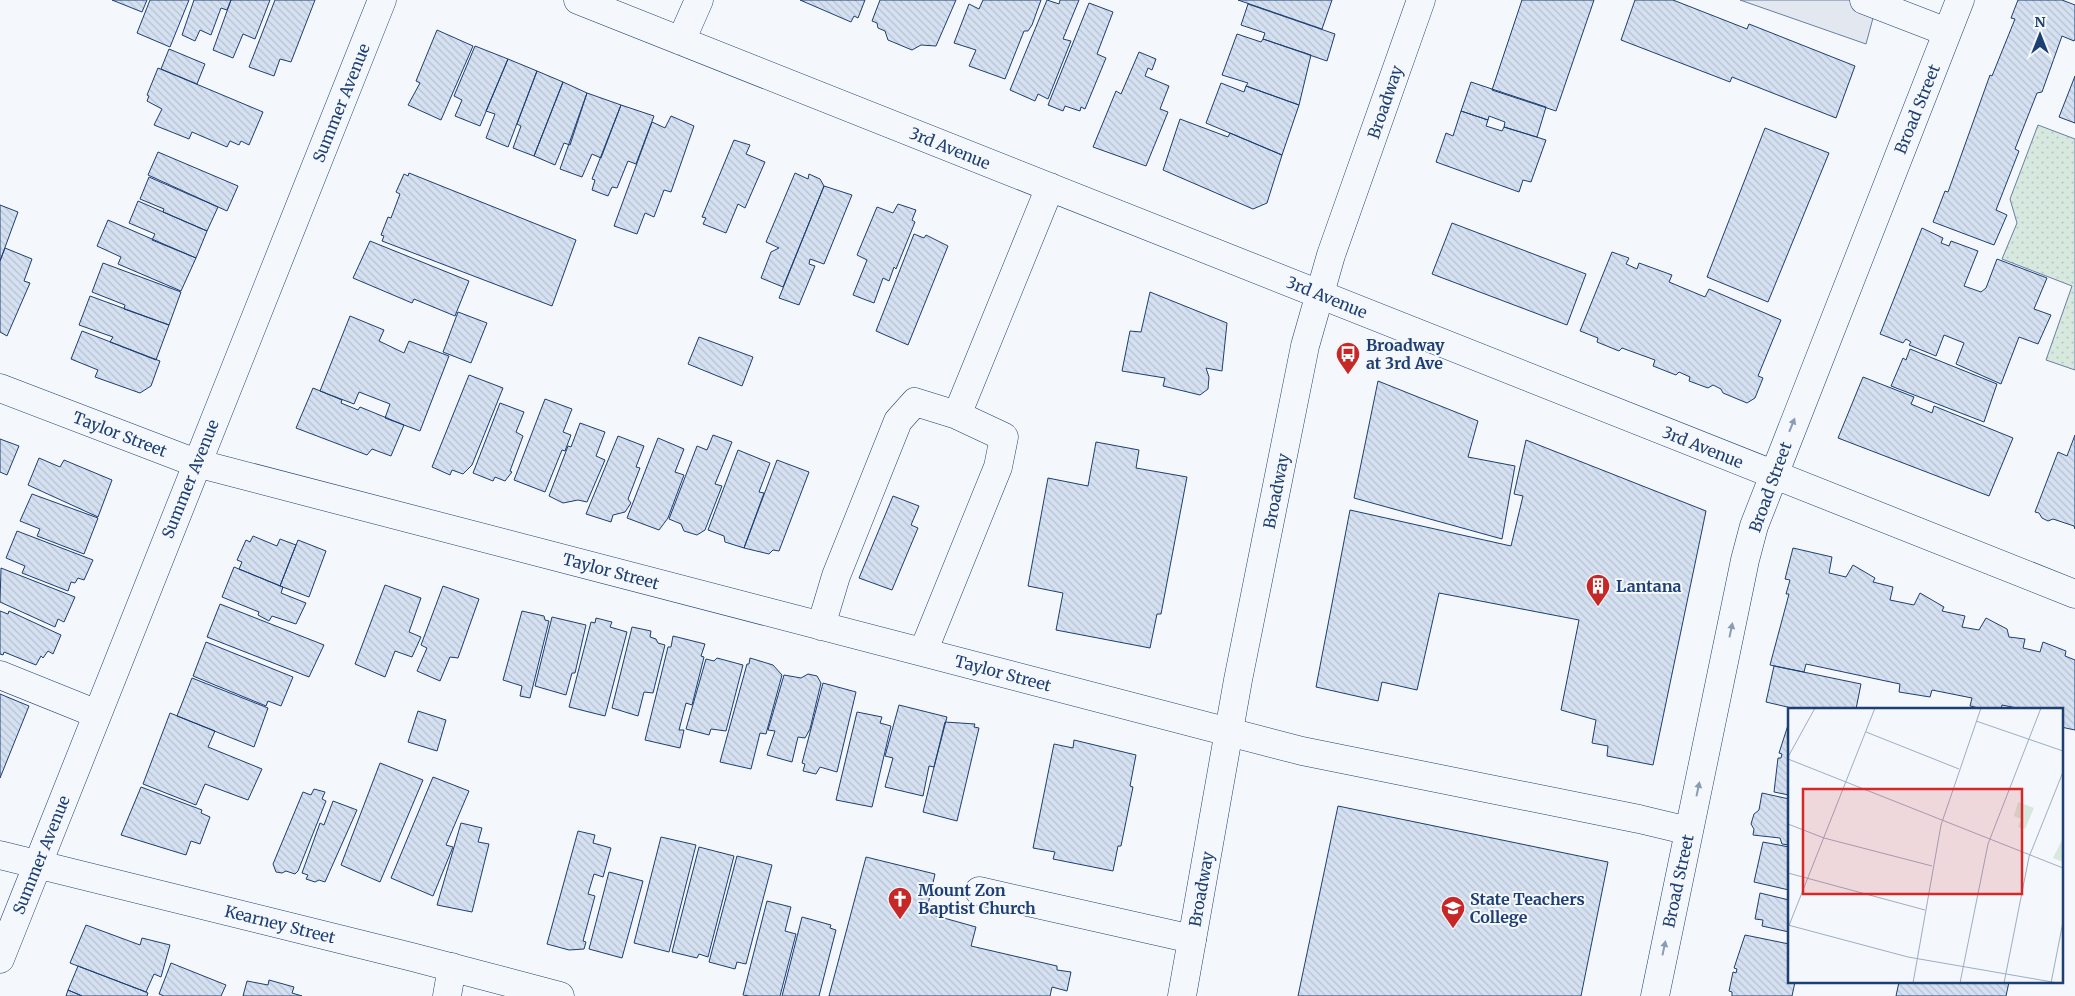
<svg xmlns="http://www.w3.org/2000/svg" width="2075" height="996" font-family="Merriweather,serif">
<defs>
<pattern id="grass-dots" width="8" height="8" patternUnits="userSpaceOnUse" patternTransform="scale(1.25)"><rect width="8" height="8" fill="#d7e8df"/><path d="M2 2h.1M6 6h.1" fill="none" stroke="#b8c8c3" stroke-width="1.8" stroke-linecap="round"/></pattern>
<pattern id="building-back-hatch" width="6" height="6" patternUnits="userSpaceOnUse" patternTransform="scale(1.25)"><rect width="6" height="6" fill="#d5e0f0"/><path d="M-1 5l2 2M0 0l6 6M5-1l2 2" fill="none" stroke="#b6c1d1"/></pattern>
</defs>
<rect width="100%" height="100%" fill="#f4f7fb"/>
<path fill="url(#grass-dots)" stroke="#687fa3" d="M2038,125L2075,139V370L2046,360L2072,286L2002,259L2017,223L2010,199Z"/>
<path fill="#e3e8f0" stroke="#687fa3" d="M1740,0H1899L1873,18L1866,44Z"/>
<path fill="url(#building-back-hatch)" stroke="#1d3f73" d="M112,0H147L142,12Z
M150,0H189L170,47L137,33Z
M194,0H231L227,10L221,8L211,35L200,30L195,41L182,35Z
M231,0H270L255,39L243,34L233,58L213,50Z
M275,0H315L291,62L280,59L274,76L249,67Z
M800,0H865L858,18L854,16L851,22Z
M880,0H956L936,46L921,45L912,50L888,40L885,31L878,28L877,23L872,21Z
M983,0H1041L1032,25L1028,31H1024L1005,79L969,66L976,50L954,43L969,4L979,9Z
M1047,0L1059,4L1060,0H1079L1063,39L1071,41L1048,99L1038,94L1035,101L1010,90Z
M1238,0H1332L1322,29Z
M1522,0H1594L1556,111L1492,90Z
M1635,0H1673L1747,29L1749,24L1855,66L1836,118L1732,77L1730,82L1621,40Z
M2018,0H2062L2075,5V39L2074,41L2062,36L2042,92L2037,93L2015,149L2019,151L1996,210L2007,215L1994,245L1933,222L1945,191L1948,192L1990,75L1992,76L2015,19L2011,18Z
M1089,3L1113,12L1097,54L1106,58L1085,109L1081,107L1080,111L1065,106L1063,111L1048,105Z
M1248,4L1335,34L1327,61L1263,39L1265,33L1241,25Z
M437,30L473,46L441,120L408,105L420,83L416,81Z
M1237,34L1261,42L1263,39L1311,55L1299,105L1246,86L1248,83L1222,75Z
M475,46L508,59L480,126L455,116L462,100L454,96Z
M169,49L205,64L197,84L161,69Z
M1139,52L1156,59L1152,70L1148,68L1145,76L1169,86L1160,109L1168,112L1146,166L1093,147L1116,91L1121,94Z
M508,59L537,71L508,147L486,138L495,114L486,111Z
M158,68L263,112L249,145L241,141L239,145L230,141L227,147L192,132L189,139L154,125L162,109L147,101L149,96L147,95Z
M537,71L563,82L534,156L513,148L521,126L517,124Z
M2075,76V123L2059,117Z
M563,82L587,93L570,145L564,143L555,165L534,156Z
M1471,82L1546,107L1537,137L1504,127L1505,122L1489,116L1488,120L1461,111Z
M1221,83L1244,92L1246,86L1299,105L1282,155L1206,123Z
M587,93L621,105L601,158L592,154L582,177L560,169Z
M621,105L654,116L636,164L628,161L617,188L612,187L608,196L592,190L595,180L592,179Z
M1461,111L1488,120L1486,126L1502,131L1504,127L1546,140L1531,182L1523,180L1519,192L1436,162L1446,133L1453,136Z
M671,116L694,126L671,192L664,190L654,217L645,213L637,234L614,226L652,122L665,128Z
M1180,119L1228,137L1230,133L1282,155L1267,203L1253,209L1163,170Z
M1765,128L1829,153L1768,302L1707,277Z
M734,140L750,145L746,154L765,162L745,208L738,204L726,233L703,224L706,218L702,217Z
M158,152L238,186L227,211L148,175Z
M409,173L576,240L552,306L382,241L384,236L381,235L388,217L391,218L400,194L396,192L404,174L408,176Z
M795,173L808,179L809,174L820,179L824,186L783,287L761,278L771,252L779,248L766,242Z
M149,177L218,207L207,231L163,212L164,209L140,199Z
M824,186L852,195L824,264L810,259L809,264L815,266L799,305L779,298Z
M138,201L207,231L196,258L152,240L155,234L129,223Z
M898,204L916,210L912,220L915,222L896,269L894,267L889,281L883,278L874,303L853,295L867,260L857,255L877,207L893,213Z
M0,205L18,212L0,261Z
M108,220L196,258L181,291L118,264L121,257L97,246Z
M1452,223L1586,274L1567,325L1432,274Z
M1922,228L1943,238L1941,243L1949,246L1951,241L1978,251L1964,286L1981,292L1986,288L1997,259L2047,278L2034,309L2051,315L2038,344L2019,337L2001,384L1956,364L1964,343L1944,335L1936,356L1909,345L1911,342L1906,339L1903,343L1880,334Z
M914,234L924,238L926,235L948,246L908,345L876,331Z
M370,241L469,281L455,316L414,299L412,303L353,278Z
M5,248L32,259L24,281L30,283L7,336L0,332V261Z
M1612,252L1629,258L1626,264L1637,269L1639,263L1672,275L1669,282L1705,297L1709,289L1781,320L1758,376L1763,378L1755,398L1747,403L1723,393L1721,389L1713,385L1708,388L1689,381L1690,377L1679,372L1676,375L1653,366L1655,360L1622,348L1619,351L1597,342L1598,338L1580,331Z
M103,263L181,292L169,325L124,309L125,305L92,292Z
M1150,292L1227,323L1222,371L1206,368L1209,377L1208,389L1200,395L1163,386L1165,378L1122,371L1130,331L1141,332Z
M90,296L169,325L156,360L110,342L113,337L79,325Z
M458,312L487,323L471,363L443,352Z
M350,316L384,330L379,341L404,353L409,341L449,356L420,431L385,418L390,404L359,392L354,404L320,391Z
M82,331L160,361L151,386L140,393L95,377L98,370L71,359Z
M699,337L753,357L742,386L688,364Z
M1910,349L1997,384L1984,422L1891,386L1903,358L1906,360Z
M469,375L503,388L472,465L463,474L452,470L450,475L432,467Z
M1863,377L1914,397L1911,404L1932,413L1934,406L2013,438L1989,496L1838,438Z
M1378,381L1478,421L1468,457L1515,466L1502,539L1354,498Z
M313,388L342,400L341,403L358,410L360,407L404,425L391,456L372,449L367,455L296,428Z
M545,399L572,409L563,432L571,435L565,451L562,450L545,492L514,480Z
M500,403L524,412L516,432L523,436L510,471L512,472L505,481L495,477L493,481L473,473Z
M580,423L605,432L596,456L605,460L587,502L578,500L563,503L549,496L568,446L571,447Z
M713,435L732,442L715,484L722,486L705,530L697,535L684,531L681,524L669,519L697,446L707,450Z
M2075,435V529L2074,526L2053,519L2048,521L2042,518L2039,513L2035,512L2058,452L2067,456Z
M618,436L644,446L636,467L640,468L628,499L631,503L625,512L613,515L611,522L586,514Z
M658,438L684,449L675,472L684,475L668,518L659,530L627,518Z
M0,439L19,446L7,475L0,472Z
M1526,440L1706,511L1653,765L1607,756L1608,746L1592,743L1596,720L1561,710L1579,620L1439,593L1417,690L1382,682L1378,701L1316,687L1350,510L1511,546L1523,496L1514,494Z
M1096,442L1139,450L1136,468L1187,477L1161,614H1157L1150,648L1056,630L1063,593L1028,586L1048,478L1088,486Z
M738,450L770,463L759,492L764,493L744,548L725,542L724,536L708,530Z
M39,458L60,467L64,460L112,480L98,517L28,485Z
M777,460L809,472L779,551L773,550L769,554L744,548Z
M32,494L98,518L84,554L37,536L40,529L20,521Z
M893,496L919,506L911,525L918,528L892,590L859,578Z
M17,531L93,560L84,580L78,578L75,583L71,582L68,591L22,573L25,566L6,558Z
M253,536L277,546L280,539L296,545L280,586L239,569L242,562L237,560L246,540L250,542Z
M298,540L326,551L309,597L280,586Z
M1793,548L1832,557L1829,573L1846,577L1853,565L1875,578L1873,582L1893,587L1890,600L1914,605L1920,593L1944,607L1942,611L1965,616L1962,627L1979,630L1986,618L2007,629L2009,637L2025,639L2023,648L2040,652L2043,642L2066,651L2065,656L2075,660V730L2061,727V710H2027L2002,705L2001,710H1988L1970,706L1972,698L1932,690L1930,697L1899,692L1900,684L1806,664L1804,672L1770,665L1789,594H1786L1790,580L1785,579Z
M234,567L283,587L281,593L306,603L296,624L272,616L269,621L258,615L259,612L222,597Z
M1,568L75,597L64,622L58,619L55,627L0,602Z
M385,585L421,598L409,632L421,637L412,657L395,651L385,677L355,664Z
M443,586L479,599L458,658L450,657L440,681L417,671L427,648L421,645Z
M220,604L324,645L309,677L207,637Z
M0,611L8,614L9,611L61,635L53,654L48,651L43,658L41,656L36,665L4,652L3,655L0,654Z
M522,611L544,616L545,620L549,621L530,698L520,696L522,686L503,680Z
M552,617L586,625L575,673H572L566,695L535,686Z
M596,618L612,622L610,627L627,632L605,716L569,707L591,622L595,623Z
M632,627L651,631L650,637L656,639L658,643L665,645L653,693L644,692L638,716L612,708Z
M673,636L705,644L701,656L704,657L692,705L686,703L679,730H684L680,748L645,740L668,647H671Z
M206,642L293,677L281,706L268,701L266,706L193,676Z
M717,658L743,665L726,731L711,729L709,735L686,729L706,659L714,661Z
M750,658L773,665L782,675L766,734L760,733L751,769L720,762L747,664H749Z
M1774,666L1861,684L1856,709L1800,710L1766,702Z
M808,674L817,676L821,683L810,729L805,738L798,737L792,762L767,755L775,731L768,730L784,675L801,678Z
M192,678L268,708L254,747L177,716Z
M823,683L856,692L837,772L820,767L816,774L803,771L805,764L802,763Z
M0,694L29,706L0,778Z
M899,705L947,717L934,767L929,766L923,796L885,787L893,758L885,756Z
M418,711L446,720L437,751L408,742Z
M857,712L882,717L880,723L891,726L872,807L836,800Z
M170,713L215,731L208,747L262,769L248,800L205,784L196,805L143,784Z
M945,722L975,724L974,727L979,728L957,821L923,812Z
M1789,722V795L1774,792L1778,758H1781L1782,754L1779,753Z
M1074,740L1136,755L1130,786L1133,787L1121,846H1118L1113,871L1053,859L1055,852L1033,848L1054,744L1073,748Z
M380,763L423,780L380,882L341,865Z
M433,777L469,791L446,845L453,847L433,896L391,878Z
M141,787L202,810L201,813L210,817L200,844L191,841L186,855L121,835Z
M314,789L325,792L322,799L326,801L298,871L295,874L286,871L282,873L276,872L273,864L303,792L311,795Z
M1762,793L1789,799V845L1782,844L1780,838L1753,835L1754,829L1751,824L1754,814L1759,810Z
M333,801L357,810L325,882L319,880L315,882L306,879L308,875L302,873L320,823L324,825Z
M1338,806L1608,862L1581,996H1298Z
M461,823L482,828L478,842L489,844L472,912L437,905Z
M578,831L595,835L593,843L611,848L603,877L594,874L588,894L595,896L583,941L586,942L584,949L569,950L547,944Z
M661,837L696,845L669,952L634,943Z
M1763,842L1789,847V890L1754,882Z
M699,847L734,856L708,957L699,954L697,958L672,952Z
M737,856L772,865L746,964L737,962L735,969L709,962Z
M866,857L935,874L926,913L976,927L971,946L1057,966V970L1071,972L1067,991L1052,987L1050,996H829Z
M609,872L643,881L622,958L589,949Z
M1760,893L1789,900V932L1762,926L1763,920L1755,919Z
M767,901L791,907L785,931L796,934L780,996H749L743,995Z
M802,917L831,925L830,928L836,930L819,996H782Z
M86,925L140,945L142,938L170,945L161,977L154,974L146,992L70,963Z
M1745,935L1789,944V982H1795L1792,996H1732V992L1729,991L1733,972L1736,973L1737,969L1734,968Z
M171,963L226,985L221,996H164L159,994Z
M78,966L146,992L148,993L147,996H82L68,990Z
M269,980L294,987L292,993L302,996H243L247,981L268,985Z
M1899,982H2009L2006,996H1896Z
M68,990L82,996H66Z"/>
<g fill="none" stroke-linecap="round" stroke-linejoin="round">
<defs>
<path id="minor" d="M578,0L2075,594
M1864,0L1947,32
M681,41L699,0
M0,388L196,463L1302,751L1639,819L1689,831
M821,626L836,576L898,421L915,402L957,415
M923,652L998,467L1004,437L957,415L1050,187
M0,675L97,714
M0,855L412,957L560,996
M979,891L1192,939
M0,959L382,0
M447,996L452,967
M1655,996L1745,560L1754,526L1960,0"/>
<path id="major" d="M1182,996L1238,680L1305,346L1331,255L1421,0"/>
</defs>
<use href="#minor" stroke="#1d3f73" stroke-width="29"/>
<use href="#major" stroke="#1d3f73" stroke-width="29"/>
<use href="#minor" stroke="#f4f7fb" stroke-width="28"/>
<use href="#major" stroke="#f4f7fb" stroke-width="28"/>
</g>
<defs><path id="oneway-solid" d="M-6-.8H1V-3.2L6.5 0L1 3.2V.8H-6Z" transform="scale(1.25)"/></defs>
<g fill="#889bb7">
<use href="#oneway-solid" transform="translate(1792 425) rotate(-68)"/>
<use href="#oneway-solid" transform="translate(1731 630) rotate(-78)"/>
<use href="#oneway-solid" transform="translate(1698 789) rotate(-78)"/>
<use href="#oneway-solid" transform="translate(1664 948) rotate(-78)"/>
</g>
<defs>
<symbol id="bus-pin" viewBox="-11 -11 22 30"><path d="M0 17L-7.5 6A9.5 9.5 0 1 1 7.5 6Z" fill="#c62828" stroke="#f4f7fb"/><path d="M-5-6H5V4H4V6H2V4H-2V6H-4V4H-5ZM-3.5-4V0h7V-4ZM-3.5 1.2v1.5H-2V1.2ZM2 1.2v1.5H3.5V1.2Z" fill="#fff"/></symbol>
<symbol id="building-pin" viewBox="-11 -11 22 30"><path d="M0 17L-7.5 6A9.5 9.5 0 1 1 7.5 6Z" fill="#c62828" stroke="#f4f7fb"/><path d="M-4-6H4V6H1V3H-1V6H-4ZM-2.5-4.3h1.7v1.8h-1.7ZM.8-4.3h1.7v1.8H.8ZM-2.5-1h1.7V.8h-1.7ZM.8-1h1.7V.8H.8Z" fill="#fff"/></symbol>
<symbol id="church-pin" viewBox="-11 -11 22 30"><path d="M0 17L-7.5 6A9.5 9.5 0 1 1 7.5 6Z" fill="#c62828" stroke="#f4f7fb"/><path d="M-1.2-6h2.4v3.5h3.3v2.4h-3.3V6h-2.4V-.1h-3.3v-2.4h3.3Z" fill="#fff"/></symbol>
<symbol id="school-pin" viewBox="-11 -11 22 30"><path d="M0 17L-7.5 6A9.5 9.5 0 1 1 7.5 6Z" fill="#c62828" stroke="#f4f7fb"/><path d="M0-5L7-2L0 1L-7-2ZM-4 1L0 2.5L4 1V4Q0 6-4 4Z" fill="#fff"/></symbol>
</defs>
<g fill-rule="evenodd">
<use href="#bus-pin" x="1334" y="340" width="28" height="38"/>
<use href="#building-pin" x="1584" y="572" width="28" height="38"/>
<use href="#church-pin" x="886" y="885" width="28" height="38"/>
<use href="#school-pin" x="1439" y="894" width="28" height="38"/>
</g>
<g text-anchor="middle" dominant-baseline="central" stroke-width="4" stroke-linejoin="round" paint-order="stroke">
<g font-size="16" fill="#1d3f73" stroke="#f4f7fb">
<text transform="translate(1385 102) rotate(-71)">Broadway</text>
<text transform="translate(341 103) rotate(-68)">Summer Avenue</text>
<text transform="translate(1917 109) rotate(-68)">Broad Street</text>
<text transform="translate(950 148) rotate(22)">3rd Avenue</text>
<text transform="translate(1327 297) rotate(22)">3rd Avenue</text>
<text transform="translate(120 434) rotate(21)">Taylor Street</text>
<text transform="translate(1703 447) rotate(22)">3rd Avenue</text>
<text transform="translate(190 479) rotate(-68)">Summer Avenue</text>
<text transform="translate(1770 487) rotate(-70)">Broad Street</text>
<text transform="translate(1276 491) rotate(-79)">Broadway</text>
<text transform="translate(611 571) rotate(15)">Taylor Street</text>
<text transform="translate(1003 673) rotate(15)">Taylor Street</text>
<text transform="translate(41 855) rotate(-68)">Summer Avenue</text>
<text transform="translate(1678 881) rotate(-78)">Broad Street</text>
<text transform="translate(1201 889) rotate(-80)">Broadway</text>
<text transform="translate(280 924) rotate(14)">Kearney Street</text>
</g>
<g font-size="16" font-weight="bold" fill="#1d3f73" stroke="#f4f7fb" text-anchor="start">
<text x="1366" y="345">Broadway<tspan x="1366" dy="18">at 3rd Ave</tspan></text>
<text x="1616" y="586">Lantana</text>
<text x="918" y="890">Mount Zon<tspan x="918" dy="18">Baptist Church</tspan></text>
<text x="1470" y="899">State Teachers<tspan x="1470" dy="18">College</tspan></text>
</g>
</g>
<g transform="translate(1788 708)">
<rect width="275" height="275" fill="#f4f7fb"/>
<path d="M230,94L246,100L237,121L230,119L233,111L226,108ZM275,130V154L265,150Z" fill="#d7e8df"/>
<path fill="none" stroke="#9eadc5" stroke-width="1" d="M188,13L275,43M78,24L171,61M0,49L27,0M0,51L275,160M0,116L36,130L144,158M0,165L137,202M0,217L120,249L270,275M0,220L87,0M125,275L153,117L193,0M172,275L200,136L253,0M216,275L241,149L275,64M263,275L275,214"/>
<path fill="#d62828" fill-opacity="0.15" stroke="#d62828" stroke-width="2.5" d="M15,81H234V186H15Z"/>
<rect width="275" height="275" fill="none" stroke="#1d3f73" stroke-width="2.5"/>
</g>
<g transform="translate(2040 35)" stroke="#f4f7fb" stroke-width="4" paint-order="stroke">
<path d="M0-4L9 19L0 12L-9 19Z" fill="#1d3f73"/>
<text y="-8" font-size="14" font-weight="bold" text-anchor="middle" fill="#1d3f73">N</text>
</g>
</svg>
